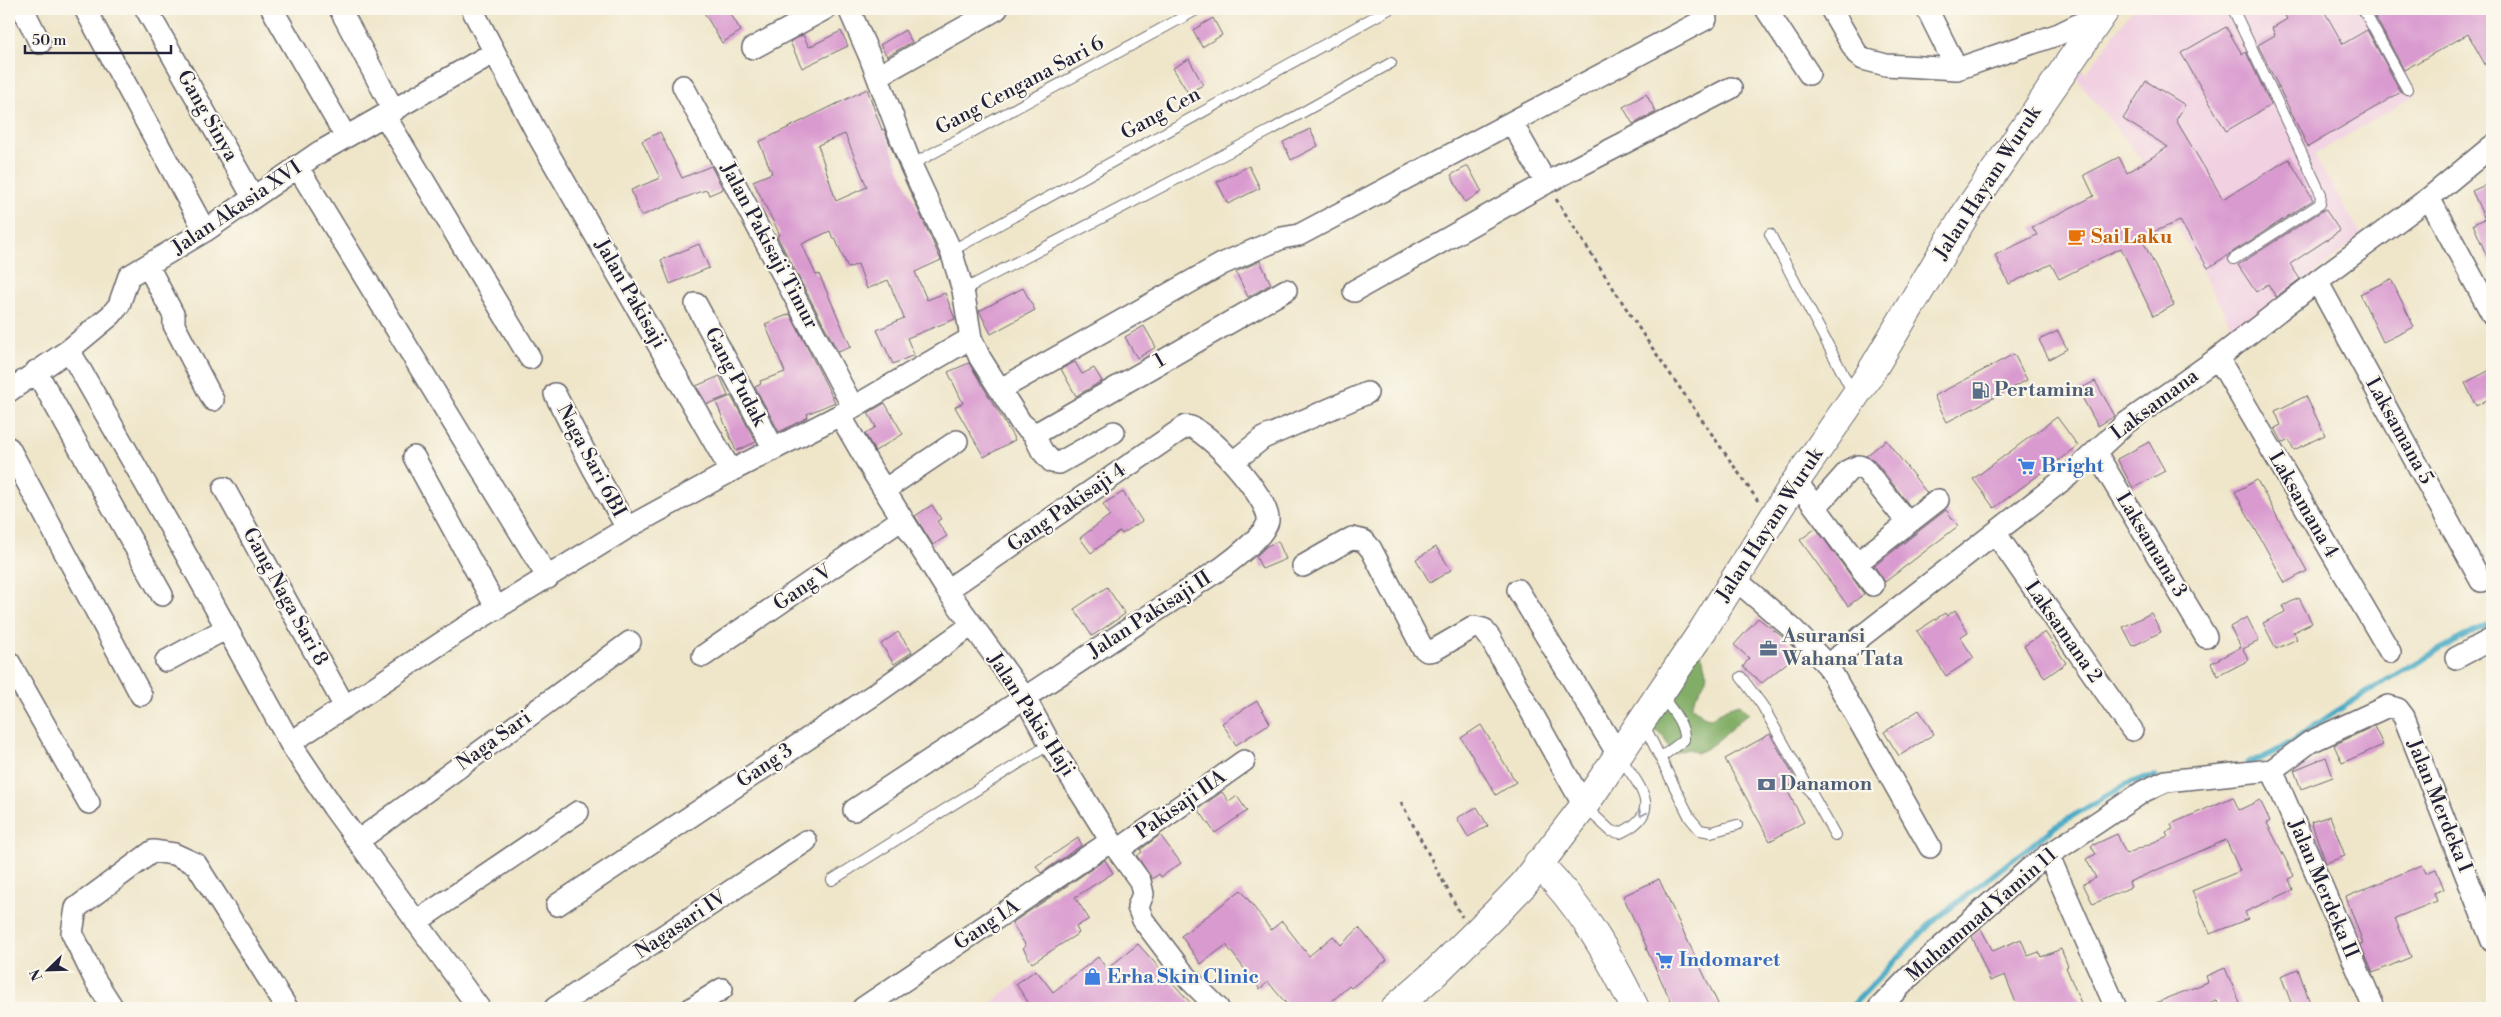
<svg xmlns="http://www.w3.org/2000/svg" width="2501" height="1017" font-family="'Libre Bodoni',serif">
<rect width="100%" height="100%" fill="#fbf7ec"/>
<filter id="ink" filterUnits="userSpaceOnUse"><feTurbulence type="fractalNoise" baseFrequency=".02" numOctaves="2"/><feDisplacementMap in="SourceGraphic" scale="10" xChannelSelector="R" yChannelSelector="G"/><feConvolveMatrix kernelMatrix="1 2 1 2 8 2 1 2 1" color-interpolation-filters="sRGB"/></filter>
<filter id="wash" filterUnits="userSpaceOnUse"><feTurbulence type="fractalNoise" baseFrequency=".0096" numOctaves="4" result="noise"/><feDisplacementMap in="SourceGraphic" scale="20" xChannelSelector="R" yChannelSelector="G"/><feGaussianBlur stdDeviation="1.12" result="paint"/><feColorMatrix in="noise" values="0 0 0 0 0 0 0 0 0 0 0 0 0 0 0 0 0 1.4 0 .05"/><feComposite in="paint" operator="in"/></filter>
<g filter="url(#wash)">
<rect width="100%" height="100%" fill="#efe6ca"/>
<path fill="#f1d0e2" d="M2133,9H2370L2405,70L2416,95L2314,155L2361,235L2237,337L2144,163L2065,64L2086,73Z
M1015,984L1032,1008H984Z"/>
<path fill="#82ad66" stroke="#526850" d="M1699,651C1715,681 1703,679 1691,706L1705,717L1711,718L1729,707L1740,704L1749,713C1730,727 1719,744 1697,753L1689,749L1673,753L1663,737L1651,726Z"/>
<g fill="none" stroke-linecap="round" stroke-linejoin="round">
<path stroke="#45a9c4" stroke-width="5.5" d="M2248,763C2283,753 2310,727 2340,709C2389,678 2440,648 2492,622
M1850,1008L1932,922L2056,826L2125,785L2143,778L2155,776"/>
</g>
<g id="blocks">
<path fill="#d99acf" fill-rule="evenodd" d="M702,9H728L741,31L722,43Z
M2281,9H2323L2343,44L2367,30L2401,92L2308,147L2258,45L2275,35L2272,28L2287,19Z
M2371,9H2492V77L2468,34L2404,70Z
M1213,18L1222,35L1202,47L1193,30Z
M2226,27L2242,54L2246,52L2271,105L2226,131L2181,53Z
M905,30L912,42L887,56L880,45Z
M841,31L848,46L802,68L790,42L803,35L809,47Z
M1189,59L1203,85L1188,93L1173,68Z
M2146,81L2185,105L2176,120L2223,199L2289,159L2313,200L2208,268L2180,221L2141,237L2174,305L2153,316L2121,248L2059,279L2051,264L2009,284L1995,255L2037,235L2032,227L2094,196L2084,175L2119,157L2127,173L2168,147L2123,119Z
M867,89L882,130L884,129L900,170L941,260L915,272L927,300L945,293L955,319L907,338L914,355L893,364L877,330L904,318L888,280L867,289L858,264L848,268L835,238L833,239L830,231L802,244L816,275L819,274L851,347L838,352L777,236L780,235L753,181L772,173L759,142ZM845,134L867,187L836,201L818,145Z
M1646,94L1656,112L1633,124L1623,107Z
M1310,129L1318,146L1291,160L1283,142Z
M660,132L682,178L711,166L723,189L709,195L707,190L699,192L641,216L631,190L660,178L642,141Z
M1249,166L1260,188L1228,204L1217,182Z
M1468,166L1482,192L1465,202L1451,175Z
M2492,182V268L2473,224L2485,219L2472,191Z
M2325,209L2340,231L2290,264L2300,279L2276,297L2268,284L2256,292L2238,265Z
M699,244L709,268L670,284L661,260Z
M1260,261L1271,284L1248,297L1236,272Z
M2391,279L2414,327L2383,342L2360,294Z
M1023,288L1035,310L991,334L979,311Z
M790,314L835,402L807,414L808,417L779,432L755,387L761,384L760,381L785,372L765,324Z
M1144,326L1156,347L1137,358L1125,337Z
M2058,331L2067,349L2049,359L2039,340Z
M2014,354L2027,380L1947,422L1934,396Z
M1075,362L1082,374L1094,368L1102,381L1076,396L1061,369Z
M969,363L1015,440L984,457L955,407L963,403L948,372Z
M2492,369V397L2476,406L2465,383Z
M720,376L728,396L707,404L696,386Z
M2095,381L2115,416L2098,426L2078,390Z
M731,396L756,442L736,451L716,402Z
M2306,396L2325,435L2294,450L2289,440L2283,443L2275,428L2281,425L2275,411Z
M885,403L903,434L875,451L865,434L876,427L868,413Z
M2057,417L2078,446L1994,508L1973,479Z
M1886,440L1927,493L1910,506L1874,460L1866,456Z
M2149,442L2165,471L2133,488L2117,459Z
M2257,480L2307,571L2285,583L2235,492Z
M1123,492L1142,521L1122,534L1120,531L1091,553L1080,538L1110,515L1103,504Z
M932,505L941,519L937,521L947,536L933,545L915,516Z
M1946,510L1958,526L1885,582L1874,566Z
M1816,528L1864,594L1848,606L1800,540Z
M1278,541L1286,559L1262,569L1256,556L1267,546Z
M1436,547L1451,570L1430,583L1416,559Z
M1107,587L1125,614L1092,636L1074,609Z
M2299,598L2312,623L2293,632L2297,639L2276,649L2263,623L2285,612L2283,606Z
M1955,610L1968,632L1960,637L1974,658L1946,676L1917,631L1945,613L1947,616Z
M2151,613L2161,632L2133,646L2123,627Z
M2247,617L2259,641L2243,649L2249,660L2218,676L2211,663L2241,647L2230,627Z
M1758,618L1785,639L1799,653L1762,683L1743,667L1749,658L1734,645Z
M898,632L912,652L894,664L881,644Z
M2045,632L2066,663L2045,678L2024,646Z
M1257,701L1270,723L1236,745L1222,723Z
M1919,710L1934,734L1899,756L1884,732Z
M1481,725L1516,782L1496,795L1461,738Z
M2374,726L2383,745L2342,763L2334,745Z
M1770,734L1797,782L1786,788L1804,822L1770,841L1725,759Z
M2326,757L2333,777L2301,789L2294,770Z
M1222,792L1229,802L1237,796L1247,811L1215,833L1198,809Z
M2233,797L2239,810L2260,800L2270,821L2267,823L2294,876L2289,879L2293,890L2245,912L2248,919L2210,934L2192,891L2240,871L2226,840L2129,882L2131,887L2093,904L2083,884L2096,878L2086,859L2096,854L2091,846L2117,834L2126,854L2168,836L2166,832L2173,829L2171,824Z
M1477,807L1488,826L1468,837L1457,818Z
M2330,816L2345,856L2326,863L2311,822Z
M1160,835L1181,863L1161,877L1159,874L1152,879L1137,856L1142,852L1140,850Z
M1078,838L1082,845L1041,873L1036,866Z
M1105,860L1113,873L1075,897L1089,919L1076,927L1079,933L1032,963L1023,948L1026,946L1012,923Z
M2422,865L2426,873L2436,869L2444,889L2434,893L2437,901L2395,918L2411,957L2373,973L2360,944L2363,943L2346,897Z
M1659,879L1683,931L1720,1008H1674L1646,948H1647L1623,896Z
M1241,890L1271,930L1282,921L1309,956L1333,936L1341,945L1359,928L1387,960L1351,988L1349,986L1324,1008H1290L1268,982L1260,989L1226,945L1201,964L1181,936Z
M1981,929L1993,951L2021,939L2028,956L2039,952L2041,957L2061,949L2068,966L2066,967L2083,1008H2018L2005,975L1990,981L1972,936Z
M1138,944L1195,1008H1032L1016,984L1036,970L1053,992L1098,957L1107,969Z
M2225,968L2242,1008H2219L2217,1001L2199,1008H2143L2208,982L2206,976Z
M2298,969L2312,1008H2293L2281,976Z"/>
</g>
</g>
<g filter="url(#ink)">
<use href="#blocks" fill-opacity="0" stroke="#6a676d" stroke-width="1"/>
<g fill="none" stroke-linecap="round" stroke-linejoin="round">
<defs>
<path id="lane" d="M2233,9L2321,194L2320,204L2234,259
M2363,9L2407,89
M911,165L1198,9
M1770,234L1853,393
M951,251L1389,9
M963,290L1271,130L1391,63
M1741,677L1762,705L1835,835
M1643,723L1690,818L1700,830L1711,832L1737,825
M1660,758L1684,740C1685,723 1670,708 1661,695
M1585,807L1611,831L1620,833C1666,812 1639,786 1620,757
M832,880L1050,744"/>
<path id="street" d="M23,9L40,43
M85,9L205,231
M146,9L253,197
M272,9L346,137
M340,9L394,111
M472,9L540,139L731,471L840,415L971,338
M849,9L870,57L911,165L951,251L963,290L971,338L980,358L1021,423L1033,433L1042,451L1052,462L1059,463L1114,432
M1766,9L1809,74
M1831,9L1857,54L1863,59L1886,65L1957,69L2059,34L2102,13
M1927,9L1957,69
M753,48L825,9
M878,76L997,9
M683,86L853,407
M385,116L530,358
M1512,123L1546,183
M297,166L548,578
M2429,198L2492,314
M148,266L174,316V325L213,400
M2317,281L2481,581
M1354,291L1546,183L1731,88
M696,304L774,449
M69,350L184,551L289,741
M2218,358L2390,652
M36,371L162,595
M1001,389L1222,264L1282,238L1299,235L1706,19
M9,391L69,350L111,315L119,305L129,276L205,231L318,153L493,53
M555,394L593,468L627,528
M840,415L873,472L947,590L1025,698L1050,744L1111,841L1140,881L1143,894L1138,907L1143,920L1184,974L1218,1008
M1033,433L1039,432L1286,290
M9,448L141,695
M2096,453L2206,637
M414,457L497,609
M1233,462L1263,438L1367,393
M1796,481L1873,585
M224,488L345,707
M884,490L957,441
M1816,507L1849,470L1859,466L1864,468L1907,522
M1996,534L2132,730
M1857,563L1938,500
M1303,566L1352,538L1364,541L1371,549L1422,647L1427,651L1434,650L1474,627L1483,629L1490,638L1584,806
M1735,579L1794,630L1828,666L1930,847
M1518,590L1619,756
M703,656L902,519
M2456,658L2492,639
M166,661L227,628
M9,662L89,803
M1828,666L1862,636L2077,469L2126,423L2218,358L2317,281L2429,198L2492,146
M2272,770L2374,1008
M854,810L1223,567C1234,559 1266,534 1268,521C1271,500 1206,426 1186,426L947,590
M358,841L630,642
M1118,850L1244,761
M2048,854L2116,1008
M557,905L875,694L972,625
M416,922L578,812
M113,1008L95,980L72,933L76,908L153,851L174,854L196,864L287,1008
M479,1008L333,807L290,743L461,630L627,528L731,471
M555,1008L806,841
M692,1008L722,989
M863,1008L1111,841
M1879,1008L1921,965L2031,867L2144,791L2166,781L2272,770L2310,742L2388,706L2398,709L2404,717L2492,941"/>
<path id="secondary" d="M1538,863C1581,906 1609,955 1635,1008
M1395,1008L1435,973L1497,912L1524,884L1584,806L1703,630L1796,481L1868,377L1968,210L2106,9"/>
</defs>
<use href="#lane" stroke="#6a676d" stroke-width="12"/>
<use href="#street" stroke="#6a676d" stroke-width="24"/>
<use href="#secondary" stroke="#6a676d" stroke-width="30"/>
<path stroke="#6a676d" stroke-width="3" stroke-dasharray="4 4" stroke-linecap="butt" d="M1556,199L1644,336L1758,501
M1401,802L1462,917"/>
<use href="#lane" stroke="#fff" stroke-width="10"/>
<use href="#street" stroke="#fff" stroke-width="21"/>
<use href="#secondary" stroke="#fff" stroke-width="28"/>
</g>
<defs><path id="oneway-chevron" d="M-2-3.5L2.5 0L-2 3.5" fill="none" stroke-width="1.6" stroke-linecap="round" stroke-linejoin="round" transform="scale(1.25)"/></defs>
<use stroke="#9c9ca7" href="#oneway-chevron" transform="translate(1642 813) rotate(116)"/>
</g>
<defs>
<symbol id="cafe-bare" viewBox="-9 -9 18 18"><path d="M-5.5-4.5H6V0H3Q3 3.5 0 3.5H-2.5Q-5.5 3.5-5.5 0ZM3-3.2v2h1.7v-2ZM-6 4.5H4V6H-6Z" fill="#e8710a" stroke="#fbf7ec" stroke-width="2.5" paint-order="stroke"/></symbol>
<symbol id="fuel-bare" viewBox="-9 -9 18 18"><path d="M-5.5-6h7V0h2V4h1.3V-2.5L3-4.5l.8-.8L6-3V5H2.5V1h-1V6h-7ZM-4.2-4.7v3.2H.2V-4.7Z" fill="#5c6f8a" stroke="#fbf7ec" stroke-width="2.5" paint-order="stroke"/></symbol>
<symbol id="supermarket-bare" viewBox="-9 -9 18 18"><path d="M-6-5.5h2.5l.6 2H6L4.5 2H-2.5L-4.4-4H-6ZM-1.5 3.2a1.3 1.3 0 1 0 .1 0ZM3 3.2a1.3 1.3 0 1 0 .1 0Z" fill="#3f7fe0" stroke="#fbf7ec" stroke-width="2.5" paint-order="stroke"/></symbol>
<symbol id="office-bare" viewBox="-9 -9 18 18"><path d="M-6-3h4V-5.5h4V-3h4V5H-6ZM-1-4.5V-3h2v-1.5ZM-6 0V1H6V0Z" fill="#5c6f8a" stroke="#fbf7ec" stroke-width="2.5" paint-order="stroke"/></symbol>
<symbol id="bank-bare" viewBox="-9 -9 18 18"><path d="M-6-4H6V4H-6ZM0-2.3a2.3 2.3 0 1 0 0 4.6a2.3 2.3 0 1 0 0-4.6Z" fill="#5c6f8a" stroke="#fbf7ec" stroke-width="2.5" paint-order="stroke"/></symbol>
<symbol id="shop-bare" viewBox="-9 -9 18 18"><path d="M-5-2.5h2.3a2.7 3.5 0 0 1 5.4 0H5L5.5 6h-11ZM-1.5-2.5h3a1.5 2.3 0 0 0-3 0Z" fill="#3f7fe0" stroke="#fbf7ec" stroke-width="2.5" paint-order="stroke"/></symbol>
</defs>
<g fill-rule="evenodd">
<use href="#cafe-bare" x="2064" y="224" width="25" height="25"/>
<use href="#fuel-bare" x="1968" y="378" width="25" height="25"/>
<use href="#supermarket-bare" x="2014" y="454" width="25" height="25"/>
<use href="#office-bare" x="1756" y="636" width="25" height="25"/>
<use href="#bank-bare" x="1754" y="772" width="25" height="25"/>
<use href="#supermarket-bare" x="1652" y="948" width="25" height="25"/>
<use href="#shop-bare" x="1080" y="964" width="25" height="25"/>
</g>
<g text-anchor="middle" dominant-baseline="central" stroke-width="4.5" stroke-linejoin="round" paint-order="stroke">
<g font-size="20" fill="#22223b" stroke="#fbf7ec">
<text transform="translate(1020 86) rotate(-28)">Gang Cengana Sari 6</text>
<text transform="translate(1161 114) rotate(-29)">Gang Cen</text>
<text transform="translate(207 116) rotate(60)">Gang Sinya</text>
<text transform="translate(1988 183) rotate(-57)">Jalan Hayam Wuruk</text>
<text transform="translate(237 208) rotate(-34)">Jalan Akasia XVI</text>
<text transform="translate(769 246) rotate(62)">Jalan Pakisaji Timur</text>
<text transform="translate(630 294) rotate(60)">Jalan Pakisaji</text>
<text transform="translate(1160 361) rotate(-30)">1</text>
<text transform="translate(735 377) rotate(62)">Gang Pudak</text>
<text transform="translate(2155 405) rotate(-37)">Laksamana</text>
<text transform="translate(2399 431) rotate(61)">Laksamana 5</text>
<text transform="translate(591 461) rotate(62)">Naga Sari 6BI</text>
<text transform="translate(2303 505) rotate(60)">Laksamana 4</text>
<text transform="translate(1067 508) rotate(-35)">Gang Pakisaji 4</text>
<text transform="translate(1770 525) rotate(-57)">Jalan Hayam Wuruk</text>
<text transform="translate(2151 545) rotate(59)">Laksamana 3</text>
<text transform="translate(803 588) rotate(-34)">Gang V</text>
<text transform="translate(285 597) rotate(61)">Gang Naga Sari 8</text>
<text transform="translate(1150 615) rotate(-33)">Jalan Pakisaji II</text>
<text transform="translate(2063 632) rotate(55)">Laksamana 2</text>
<text transform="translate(1031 715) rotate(57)">Jalan Pakis Haji</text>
<text transform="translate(494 741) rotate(-36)">Naga Sari</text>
<text transform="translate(765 766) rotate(-34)">Gang 3</text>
<text transform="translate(1181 805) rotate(-35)">Pakisaji IIA</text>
<text transform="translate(2439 806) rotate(68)">Jalan Merdeka I</text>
<text transform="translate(2323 889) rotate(67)">Jalan Merdeka II</text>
<text transform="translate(1982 915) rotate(-41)">Muhammad Yamin 11</text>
<text transform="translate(681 925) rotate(-34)">Nagasari IV</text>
<text transform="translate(987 925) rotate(-34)">Gang 1A</text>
</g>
<g font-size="20" font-weight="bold" fill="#c56008" stroke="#fbf7ec" text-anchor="start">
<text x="2091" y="237">Sai Laku</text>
</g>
<g font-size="20" font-weight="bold" fill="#4e5e75" stroke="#fbf7ec" text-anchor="start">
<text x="1994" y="390">Pertamina</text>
<text x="1782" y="636">Asuransi<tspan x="1782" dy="23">Wahana Tata</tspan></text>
<text x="1780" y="784">Danamon</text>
</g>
<g font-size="20" font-weight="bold" fill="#366cbe" stroke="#fbf7ec" text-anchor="start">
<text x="2041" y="466">Bright</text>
<text x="1679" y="960">Indomaret</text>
<text x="1107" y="977">Erha Skin Clinic</text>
</g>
</g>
<rect width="2501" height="1017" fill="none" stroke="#fbf7ec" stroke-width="30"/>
<g transform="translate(48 970) rotate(247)" stroke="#fbf7ec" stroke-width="4" paint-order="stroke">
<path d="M0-4L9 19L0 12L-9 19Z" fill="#22223b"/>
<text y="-8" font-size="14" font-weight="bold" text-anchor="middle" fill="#22223b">N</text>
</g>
<path d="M25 45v8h146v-8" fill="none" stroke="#22223b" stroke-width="2.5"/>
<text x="32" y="45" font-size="15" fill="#22223b" stroke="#fbf7ec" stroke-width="4" paint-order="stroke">50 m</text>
</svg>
